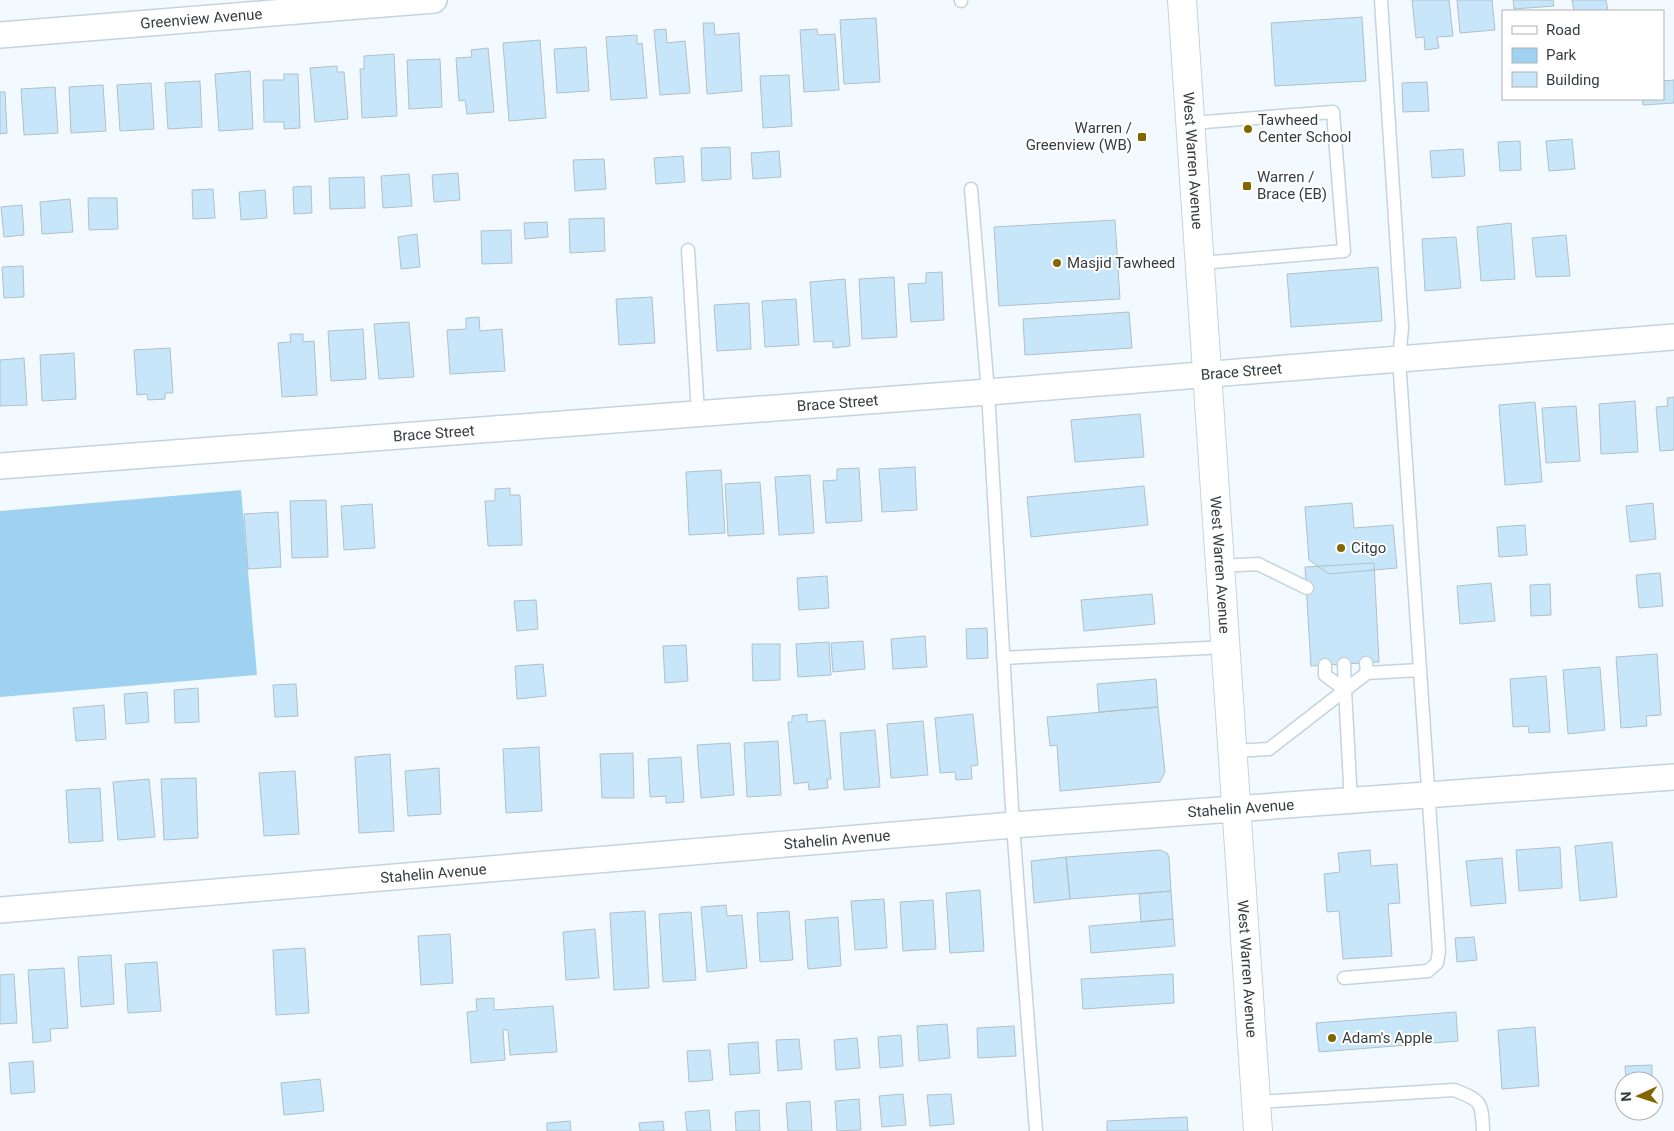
<svg xmlns="http://www.w3.org/2000/svg" width="1674" height="1131" font-family="Roboto,sans-serif">
<rect width="100%" height="100%" fill="#f3faff"/>
<path fill="#9fd1f1" d="M241,490L257,675L0,697V511Z"/>
<path fill="#c7e6f9" stroke="#afc0cb" d="M1412,0H1449L1453,36L1437,37L1439,48L1425,50L1424,37L1416,38Z
M1457,0H1492L1495,30L1460,33Z
M1513,0H1553L1554,6L1514,9Z
M1572,0H1606L1608,11H1574Z
M1362,17L1366,81L1275,86L1271,23Z
M876,18L880,82L844,84L840,20Z
M703,23H714L715,35L739,33L742,91L707,94Z
M666,29L667,43L685,41L690,93L660,95L654,30Z
M817,29L818,35L835,34L839,90L804,92L800,30Z
M637,35V44L642,43L647,98L611,100L606,37Z
M540,40L546,118L509,121L503,43Z
M586,47L589,91L557,93L554,49Z
M488,48L494,112L467,114L465,100L459,101L456,58L472,57L471,50Z
M394,54L397,116L362,118L360,69H364V56Z
M440,59L442,107L409,109L407,60Z
M337,66V72H344L348,119L315,122L310,68Z
M250,71L253,129L219,131L215,74Z
M284,74H298L300,128L284,129V122H264L263,80H284Z
M789,75L792,126L763,128L760,76Z
M1674,80V103L1643,105L1642,99H1663V81Z
M200,81L202,127L168,129L165,83Z
M1427,82L1429,111L1403,112L1402,83Z
M151,83L154,129L120,131L117,85Z
M103,85L106,131L71,133L69,87Z
M55,87L58,133L24,135L21,89Z
M0,92H5L7,133L0,134Z
M1572,139L1575,169L1549,171L1546,141Z
M1520,141L1521,170L1500,171L1498,142Z
M730,147L731,179L702,181L701,148Z
M1463,149L1465,176L1432,178L1430,151Z
M779,151L781,177L753,179L751,153Z
M683,156L685,182L656,184L654,158Z
M604,159L606,189L575,191L573,160Z
M458,173L460,200L434,202L432,175Z
M409,174L412,206L383,208L381,176Z
M364,177L365,208L330,209L329,178Z
M311,186L312,213L294,214L293,187Z
M213,189L215,218L193,219L192,190Z
M265,190L267,218L241,220L239,192Z
M88,198H117L118,229L89,230Z
M70,199L73,232L42,234L40,202Z
M22,205L24,235L4,237L1,207Z
M604,218L605,251L570,253L569,219Z
M1115,220L1120,299L999,306L994,227Z
M547,222L548,237L525,239L524,223Z
M1511,223L1515,279L1481,281L1477,227Z
M511,230L512,263L482,264L481,231Z
M417,234L420,267L401,269L398,237Z
M1566,235L1570,276L1536,277L1532,238Z
M1456,237L1461,288L1425,291L1422,239Z
M23,266L24,297L4,298L2,267Z
M1378,267L1382,321L1291,327L1287,274Z
M942,272L944,320L911,322L908,284L926,283V273Z
M894,277L897,337L862,339L859,279Z
M845,279L850,346L833,348V341L814,342L810,282Z
M652,297L655,343L619,345L616,299Z
M796,299L799,345L765,347L762,301Z
M749,303L751,349L717,351L714,305Z
M1129,312L1132,348L1025,355L1023,319Z
M479,317L480,331L502,329L505,371L450,374L447,330L466,329V318Z
M409,322L414,377L379,379L374,324Z
M363,329L366,379L331,381L328,331Z
M290,334H303V342L314,341L317,395L282,397L278,343L291,342Z
M170,348L173,393H165V399L148,400L147,394L137,395L134,350Z
M74,353L76,399L42,401L40,355Z
M24,358L27,405L0,406V360Z
M1674,397V450L1660,451L1656,407L1668,406L1667,398Z
M1635,401L1638,452L1601,454L1599,404Z
M1535,402L1542,482L1505,485L1499,405Z
M1576,406L1580,461L1546,463L1542,408Z
M1140,414L1144,457L1075,462L1071,420Z
M915,467L917,510L882,512L879,469Z
M859,468L862,521L826,523L823,481L837,480V469Z
M721,470L725,533L689,535L686,472Z
M810,475L814,533L779,535L775,477Z
M760,482L764,534L728,536L725,484Z
M1144,486L1148,525L1031,537L1027,497Z
M510,488V495H520L522,545L488,546L485,501H495V489Z
M326,500L328,557L292,558L290,501Z
M1352,503L1354,528L1393,525L1397,568L1329,574L1309,560L1305,507Z
M1653,503L1656,539L1630,542L1626,506Z
M372,504L375,548L344,550L341,506Z
M278,512L281,567L248,569L244,514Z
M1525,525L1527,555L1499,557L1497,527Z
M1374,563L1379,662L1311,666L1305,567Z
M1660,573L1663,606L1639,608L1636,575Z
M827,576L829,608L799,610L797,578Z
M1491,583L1495,621L1460,624L1457,586Z
M1550,584L1551,615L1531,616L1530,585Z
M1152,594L1155,624L1084,631L1081,600Z
M536,600L538,629L517,631L514,601Z
M987,628L988,658L967,659L966,629Z
M925,636L927,667L893,669L891,639Z
M863,641L865,669L833,672L831,643Z
M829,642L831,675L798,677L796,644Z
M752,644H780V680L753,681Z
M686,645L688,681L665,683L663,646Z
M1657,654L1661,715L1646,716L1647,726L1621,728L1616,657Z
M543,664L546,696L517,699L515,666Z
M1600,667L1605,730L1568,734L1563,670Z
M1546,676L1550,732L1529,733L1528,726L1513,727L1510,679Z
M1156,679L1158,707L1099,712L1097,684Z
M296,684L298,716L275,717L273,685Z
M198,688L199,722L175,723L174,690Z
M147,692L149,722L126,724L124,694Z
M104,705L106,739L76,741L73,708Z
M1158,707L1165,772L1160,782L1060,791L1057,745L1050,746L1047,717Z
M807,714V722L825,720L831,779H827L828,788L809,790L808,782L794,784L788,722H792V716Z
M973,714L978,765L971,766L972,779L956,780L955,772L940,773L935,718Z
M923,721L928,775L891,778L887,724Z
M875,730L880,787L844,790L840,733Z
M778,741L781,795L747,797L744,743Z
M730,743L734,795L701,798L697,745Z
M539,747L542,811L506,813L503,749Z
M633,753L634,798H602L600,754Z
M390,754L394,831L359,833L355,757Z
M681,757L684,802L666,803V796L650,797L648,759Z
M439,768L441,814L408,816L405,771Z
M295,771L299,834L264,836L259,773Z
M196,778L198,838L164,840L161,779Z
M149,779L155,837L118,840L113,782Z
M100,788L103,841L69,843L66,790Z
M1612,842L1617,897L1580,901L1575,846Z
M1560,847L1562,888L1519,891L1516,850Z
M1160,850L1167,853L1169,857L1171,891L1070,899L1066,857Z
M1370,850L1371,866L1397,864L1400,903L1388,904L1392,956L1343,959L1339,911L1327,912L1324,874L1340,872L1338,853Z
M1066,857L1070,899L1034,903L1031,861Z
M1502,858L1506,903L1471,906L1466,861Z
M980,890L984,951L950,953L946,893Z
M1171,891L1173,919L1141,922L1139,894Z
M884,899L887,948L855,950L851,901Z
M933,900L936,949L903,951L900,902Z
M726,905L727,916L742,915L747,968L707,972L701,907Z
M645,911L649,988L614,990L610,913Z
M789,911L793,960L760,962L757,913Z
M691,912L696,980L663,982L659,914Z
M838,917L841,966L808,969L805,920Z
M1173,919L1175,946L1091,953L1089,926Z
M595,929L599,978L566,980L563,932Z
M450,934L453,983L421,985L418,936Z
M1474,937L1477,960L1457,962L1455,938Z
M305,948L309,1013L276,1015L273,950Z
M111,955L114,1004L81,1007L78,957Z
M157,962L161,1011L128,1013L125,964Z
M64,968L68,1028L50,1029L51,1041L33,1043L28,970Z
M14,974L17,1023L0,1024V975Z
M1173,974L1174,1003L1083,1009L1081,979Z
M494,998V1010L553,1006L557,1052L510,1055L508,1030H503L505,1060L471,1063L467,1012L477,1011L476,999Z
M1456,1012L1458,1041L1319,1052L1316,1023Z
M947,1024L950,1058L919,1061L917,1026Z
M1014,1026L1016,1056L978,1058L977,1028Z
M1535,1027L1539,1086L1502,1089L1498,1030Z
M901,1035L903,1066L880,1068L878,1037Z
M857,1038L860,1068L836,1070L834,1040Z
M799,1039L802,1069L778,1071L776,1040Z
M758,1042L760,1073L730,1075L728,1044Z
M710,1050L713,1080L689,1082L687,1051Z
M33,1061L35,1092L11,1094L9,1063Z
M1652,1065V1081H1626L1625,1066Z
M320,1079L324,1111L284,1115L281,1083Z
M903,1094L906,1125L882,1127L879,1096Z
M951,1094L954,1124L930,1126L927,1095Z
M859,1099L861,1130L837,1131L835,1101Z
M810,1101L812,1131H788L786,1103Z
M709,1110L711,1131H687L685,1112Z
M759,1110L760,1131H736L735,1112Z
M1187,1117L1188,1131H1107V1121Z
M570,1121L571,1131H547V1123Z
M663,1121L664,1131H640L639,1123Z"/>
<g fill="none" stroke-linecap="round" stroke-linejoin="round">
<defs>
<path id="service" d="M961,0V1
M1191,123L1333,112L1344,251L1201,263
M971,189L988,392L1013,825L1036,1131
M688,250L698,413
M1221,566L1258,564L1307,588
M1003,658L1227,647
M1344,664L1345,690
M1325,665V675L1345,690
M1367,673L1420,670
M1345,690L1367,673L1366,663
M1234,751L1269,749L1345,690L1351,802
M1344,978L1428,971L1437,963L1439,951L1399,359L1402,328L1381,0
M1256,1102L1454,1090C1481,1100 1482,1102 1483,1131"/>
<g id="minor">
<path id="s1" d="M0,35L434,0"/>
<path id="s2" d="M0,466L988,392L1674,337"/>
<path id="s3" d="M0,910L1013,825L1674,777"/>
</g>
<g id="secondary">
<path id="s4" d="M1182,0L1258,1131"/>
</g>
</defs>
<use href="#service" stroke="#c3d4df" stroke-width="15"/>
<use href="#minor" stroke="#c3d4df" stroke-width="28"/>
<use href="#secondary" stroke="#c3d4df" stroke-width="30"/>
<use href="#service" stroke="#fff" stroke-width="12"/>
<use href="#minor" stroke="#fff" stroke-width="25"/>
<use href="#secondary" stroke="#fff" stroke-width="28"/>
</g>
<g fill="#826700" stroke="#fff" stroke-width="2">
<circle cx="1248" cy="129" r="5"/>
<rect x="1137" y="132" width="10" height="10" rx="2.5"/>
<rect x="1242" y="181" width="10" height="10" rx="2.5"/>
<circle cx="1057" cy="263" r="5"/>
<circle cx="1341" cy="548" r="5"/>
<circle cx="1332" cy="1038" r="5"/>
</g>
<g text-anchor="middle" dominant-baseline="central" stroke-width="4" stroke-linejoin="round" paint-order="stroke">
<g font-size="15" fill="#363d41" stroke="#fff">
<text stroke="none"><textPath href="#s1" startOffset="202">Greenview Avenue</textPath></text>
<text stroke="none"><textPath href="#s4" startOffset="161">West Warren Avenue</textPath></text>
<text stroke="none"><textPath href="#s2" startOffset="1245">Brace Street</textPath></text>
<text stroke="none"><textPath href="#s2" startOffset="840">Brace Street</textPath></text>
<text stroke="none"><textPath href="#s2" startOffset="435">Brace Street</textPath></text>
<text stroke="none"><textPath href="#s4" startOffset="566">West Warren Avenue</textPath></text>
<text stroke="none"><textPath href="#s3" startOffset="1245">Stahelin Avenue</textPath></text>
<text stroke="none"><textPath href="#s3" startOffset="840">Stahelin Avenue</textPath></text>
<text stroke="none"><textPath href="#s3" startOffset="435">Stahelin Avenue</textPath></text>
<text stroke="none"><textPath href="#s4" startOffset="971">West Warren Avenue</textPath></text>
</g>
<g font-size="15" fill="#363d41" stroke="#fff" text-anchor="start">
<text x="1258" y="120">Tawheed<tspan x="1258" dy="17">Center School</tspan></text>
<text x="1132" y="128" text-anchor="end">Warren /<tspan x="1132" dy="17">Greenview (WB)</tspan></text>
<text x="1257" y="177">Warren /<tspan x="1257" dy="17">Brace (EB)</tspan></text>
<text x="1067" y="263">Masjid Tawheed</text>
<text x="1351" y="548">Citgo</text>
<text x="1342" y="1038">Adam's Apple</text>
</g>
</g>
<rect x="1502" y="10" width="162" height="90" fill="#ffffff" stroke="#afb1b3"/>
<rect x="1512" y="26" width="25" height="8" fill="#ffffff" stroke="#afb1b3"/>
<text x="1546" y="35" font-size="15" fill="#363d41">Road</text>
<rect x="1512" y="48" width="25" height="15" fill="#9fd1f1" stroke="#afb1b3"/>
<text x="1546" y="60" font-size="15" fill="#363d41">Park</text>
<rect x="1512" y="72" width="25" height="15" fill="#c7e6f9" stroke="#afb1b3"/>
<text x="1546" y="85" font-size="15" fill="#363d41">Building</text>
<g transform="translate(1639 1096) rotate(267)"><circle r="24" fill="#ffffff" stroke="#afb1b3"/>
<path d="M0-4L9 19L0 12L-9 19Z" fill="#826700"/>
<text y="-8" font-size="14" font-weight="bold" text-anchor="middle" fill="#363d41">N</text>
</g>
</svg>
